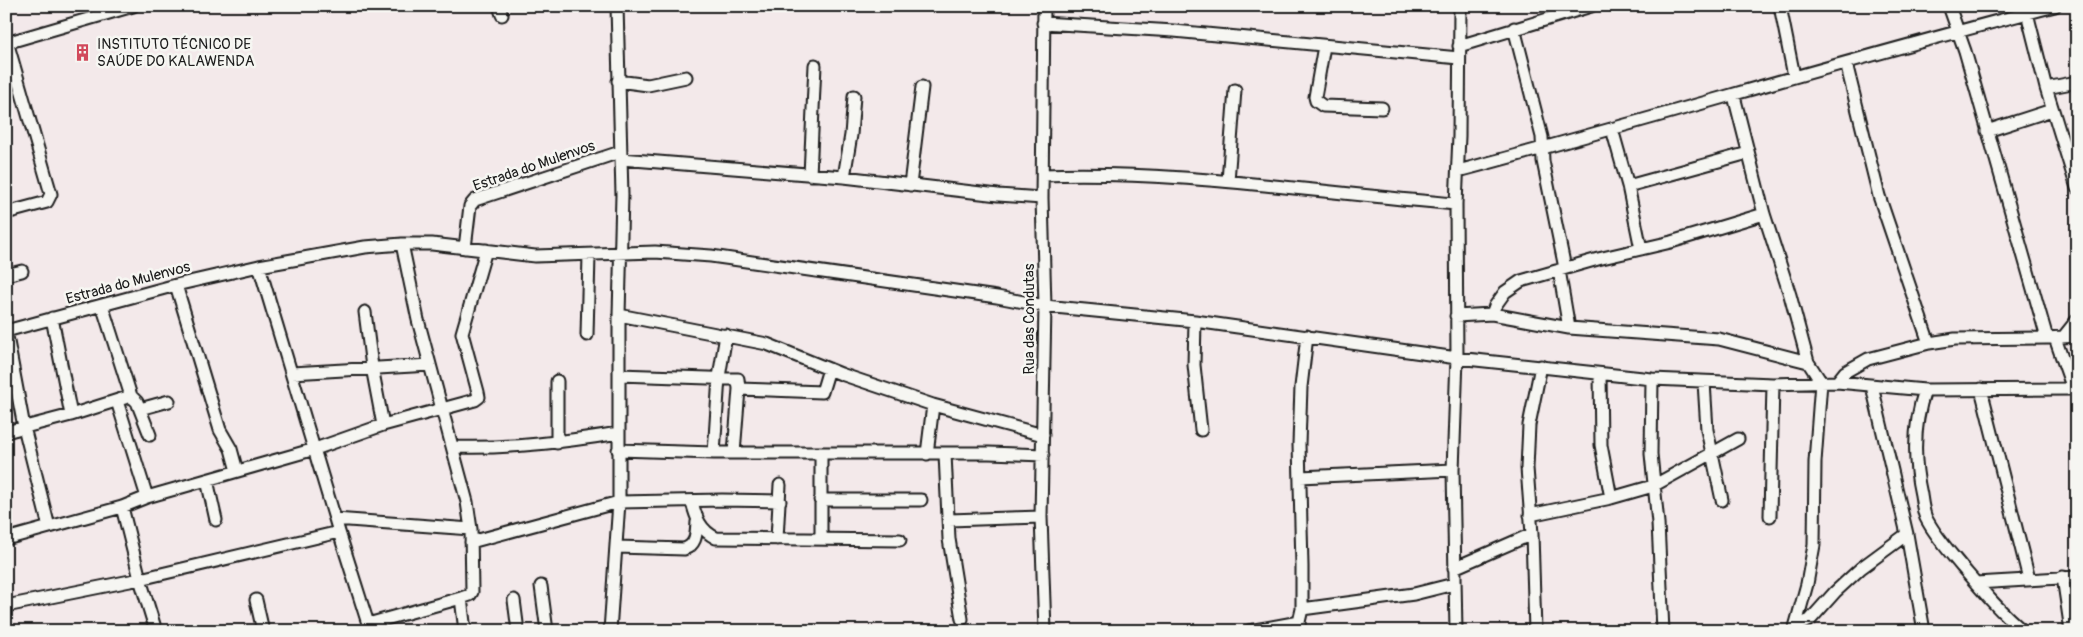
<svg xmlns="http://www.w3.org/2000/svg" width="2083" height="637" font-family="Pangolin,sans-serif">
<rect width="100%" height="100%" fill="#f3e9ea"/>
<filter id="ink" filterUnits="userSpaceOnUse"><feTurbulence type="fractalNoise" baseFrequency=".02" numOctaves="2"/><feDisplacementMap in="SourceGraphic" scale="10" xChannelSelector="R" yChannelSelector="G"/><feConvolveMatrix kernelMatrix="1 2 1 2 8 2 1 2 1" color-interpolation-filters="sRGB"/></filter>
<g filter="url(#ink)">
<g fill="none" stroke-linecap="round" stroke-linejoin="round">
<defs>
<path id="minor" d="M499,6L502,15
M1044,6L1042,198L1045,306L1041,517L1045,631
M1780,6L1794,76
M1949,6L1965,51L2047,338
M2027,13L2046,88L2077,188
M1043,23L1174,31L1459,58
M1514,28L1542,137L1543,161L1565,268
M6,38L51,194L47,202L6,213
M6,43L133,6
M1324,46L1315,97L1316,101L1323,106L1382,108
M1459,46L1591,6
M1846,63L1879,196L1929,343
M618,81L648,85L686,77
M2046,88L2077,82
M1734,96L1764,214L1790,295L1808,362L1821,382L1815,462L1814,545L1807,584L1794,631
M1612,129L1628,186L1641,249
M1987,131L2052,110
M621,159L844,177L998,195L1042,198
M1458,171C1658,118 1855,57 2055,6
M810,175L815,65
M1043,175C1181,170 1318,193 1456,204
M844,177L851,135L854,96
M1228,181L1235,90
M910,185L922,87
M1628,186L1748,153
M465,248L470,206L475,200L620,152
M259,266L339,532L370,630
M1559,270L1569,328
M6,275L22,271
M176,285L220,430L231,449L237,471
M365,312L372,367L383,425
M1492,314L1495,306L1505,292L1521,281L1598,259L1671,242L1764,214
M619,315L767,344L841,374L933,405L1043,435
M1456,316L1492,314L1569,328L1719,339L1808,362
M52,318L71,415
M1195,321L1194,365L1201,430
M587,335L589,255
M2065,335L2077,320
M2055,338L2073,389
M292,373L430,365
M1600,374L1601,445L1611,498
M619,375L738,379L739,389L734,453
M1652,379L1651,454L1658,523L1663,631
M557,381V443
M1704,382L1707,430L1722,500
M1837,382L1845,372L1868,359L1929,343L1955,339L2047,338L2077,336
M1872,386L1907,534L1924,631
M739,389L822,392L829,369
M1981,389L2029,579
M1925,390C1913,425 1913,459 1921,495C1922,502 1923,511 1926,518C1935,536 1949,551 1962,567C1981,589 2000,612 2023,631
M131,396L137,402L150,435
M117,401L147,497
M140,409L169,401
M6,432L71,415L131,396L102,305
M453,447C509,449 563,442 618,433
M618,450L714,453H989L1043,455
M714,453L719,377L726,335
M821,454V538
M927,454L933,405
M945,454L949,539L962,619
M1300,477L1453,470
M207,480L216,520
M820,500H921
M692,502C696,518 700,530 716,538L900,540
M122,507L140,579L156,631
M1530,515L1611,498L1653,486L1738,439
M1770,516L1773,384
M335,519L471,529
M949,520L1041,517
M49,527L24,427L6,331L176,285L259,266L365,247L402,244H432L535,256L655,252L711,256L997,297L1045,306L1195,321L1457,358L1652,379L1773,384L1837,382L1925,390L2077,389
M6,539L122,507L147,497L315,449L383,425L475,400L479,397L478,392L462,333L486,250
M777,539L780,485
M471,542L619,502L722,500L780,501
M617,547L684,549C697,545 696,533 697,522
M1454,568L1532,534
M2063,577L2071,631
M1976,583L2077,577
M541,586L547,631
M461,598L465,631
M256,600L263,631
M514,600L518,631
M6,606L140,579L339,532
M1302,609L1414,594L1454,584
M368,624L461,598L470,595L472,592L471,529L467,502L418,320L402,244
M1797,626L1810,620L1835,592L1861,568L1907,534
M610,631L619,502V315L622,195L617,6
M1249,631L1299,622
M1300,631L1299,622L1302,609V566L1299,444L1301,387L1307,336
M1456,631L1453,470L1457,358L1456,204L1459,136L1460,6
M1535,631L1532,534L1527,468L1529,425L1541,366"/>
</defs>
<use href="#minor" stroke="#1c1c1c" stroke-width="15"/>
<use href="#minor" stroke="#f6f6f2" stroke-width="11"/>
</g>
</g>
<defs>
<symbol id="building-bare" viewBox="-9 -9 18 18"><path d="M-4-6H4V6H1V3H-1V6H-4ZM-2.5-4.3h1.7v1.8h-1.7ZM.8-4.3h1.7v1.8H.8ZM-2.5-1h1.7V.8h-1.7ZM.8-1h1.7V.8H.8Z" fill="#d1495b" stroke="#f6f6f2" stroke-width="2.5" paint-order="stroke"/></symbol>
</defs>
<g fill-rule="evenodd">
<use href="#building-bare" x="70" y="40" width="25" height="25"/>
</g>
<g text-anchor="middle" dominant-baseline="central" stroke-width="5" stroke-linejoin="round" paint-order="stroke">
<g font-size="15" fill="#1c1c1c" stroke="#f6f6f2" text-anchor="start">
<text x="97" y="44">INSTITUTO TÉCNICO DE<tspan x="97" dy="17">SAÚDE DO KALAWENDA</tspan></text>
</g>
<g font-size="15" fill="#1c1c1c" stroke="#f6f6f2">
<text transform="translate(534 166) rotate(-19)">Estrada do Mulenvos</text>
<text transform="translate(128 283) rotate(-15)">Estrada do Mulenvos</text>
<text transform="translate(1029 319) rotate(-90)">Rua das Condutas</text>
</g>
</g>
<rect width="2083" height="637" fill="none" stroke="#f6f6f2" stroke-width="25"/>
<rect x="12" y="12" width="2058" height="612" fill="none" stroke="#1c1c1c" stroke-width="2" filter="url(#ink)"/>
</svg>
